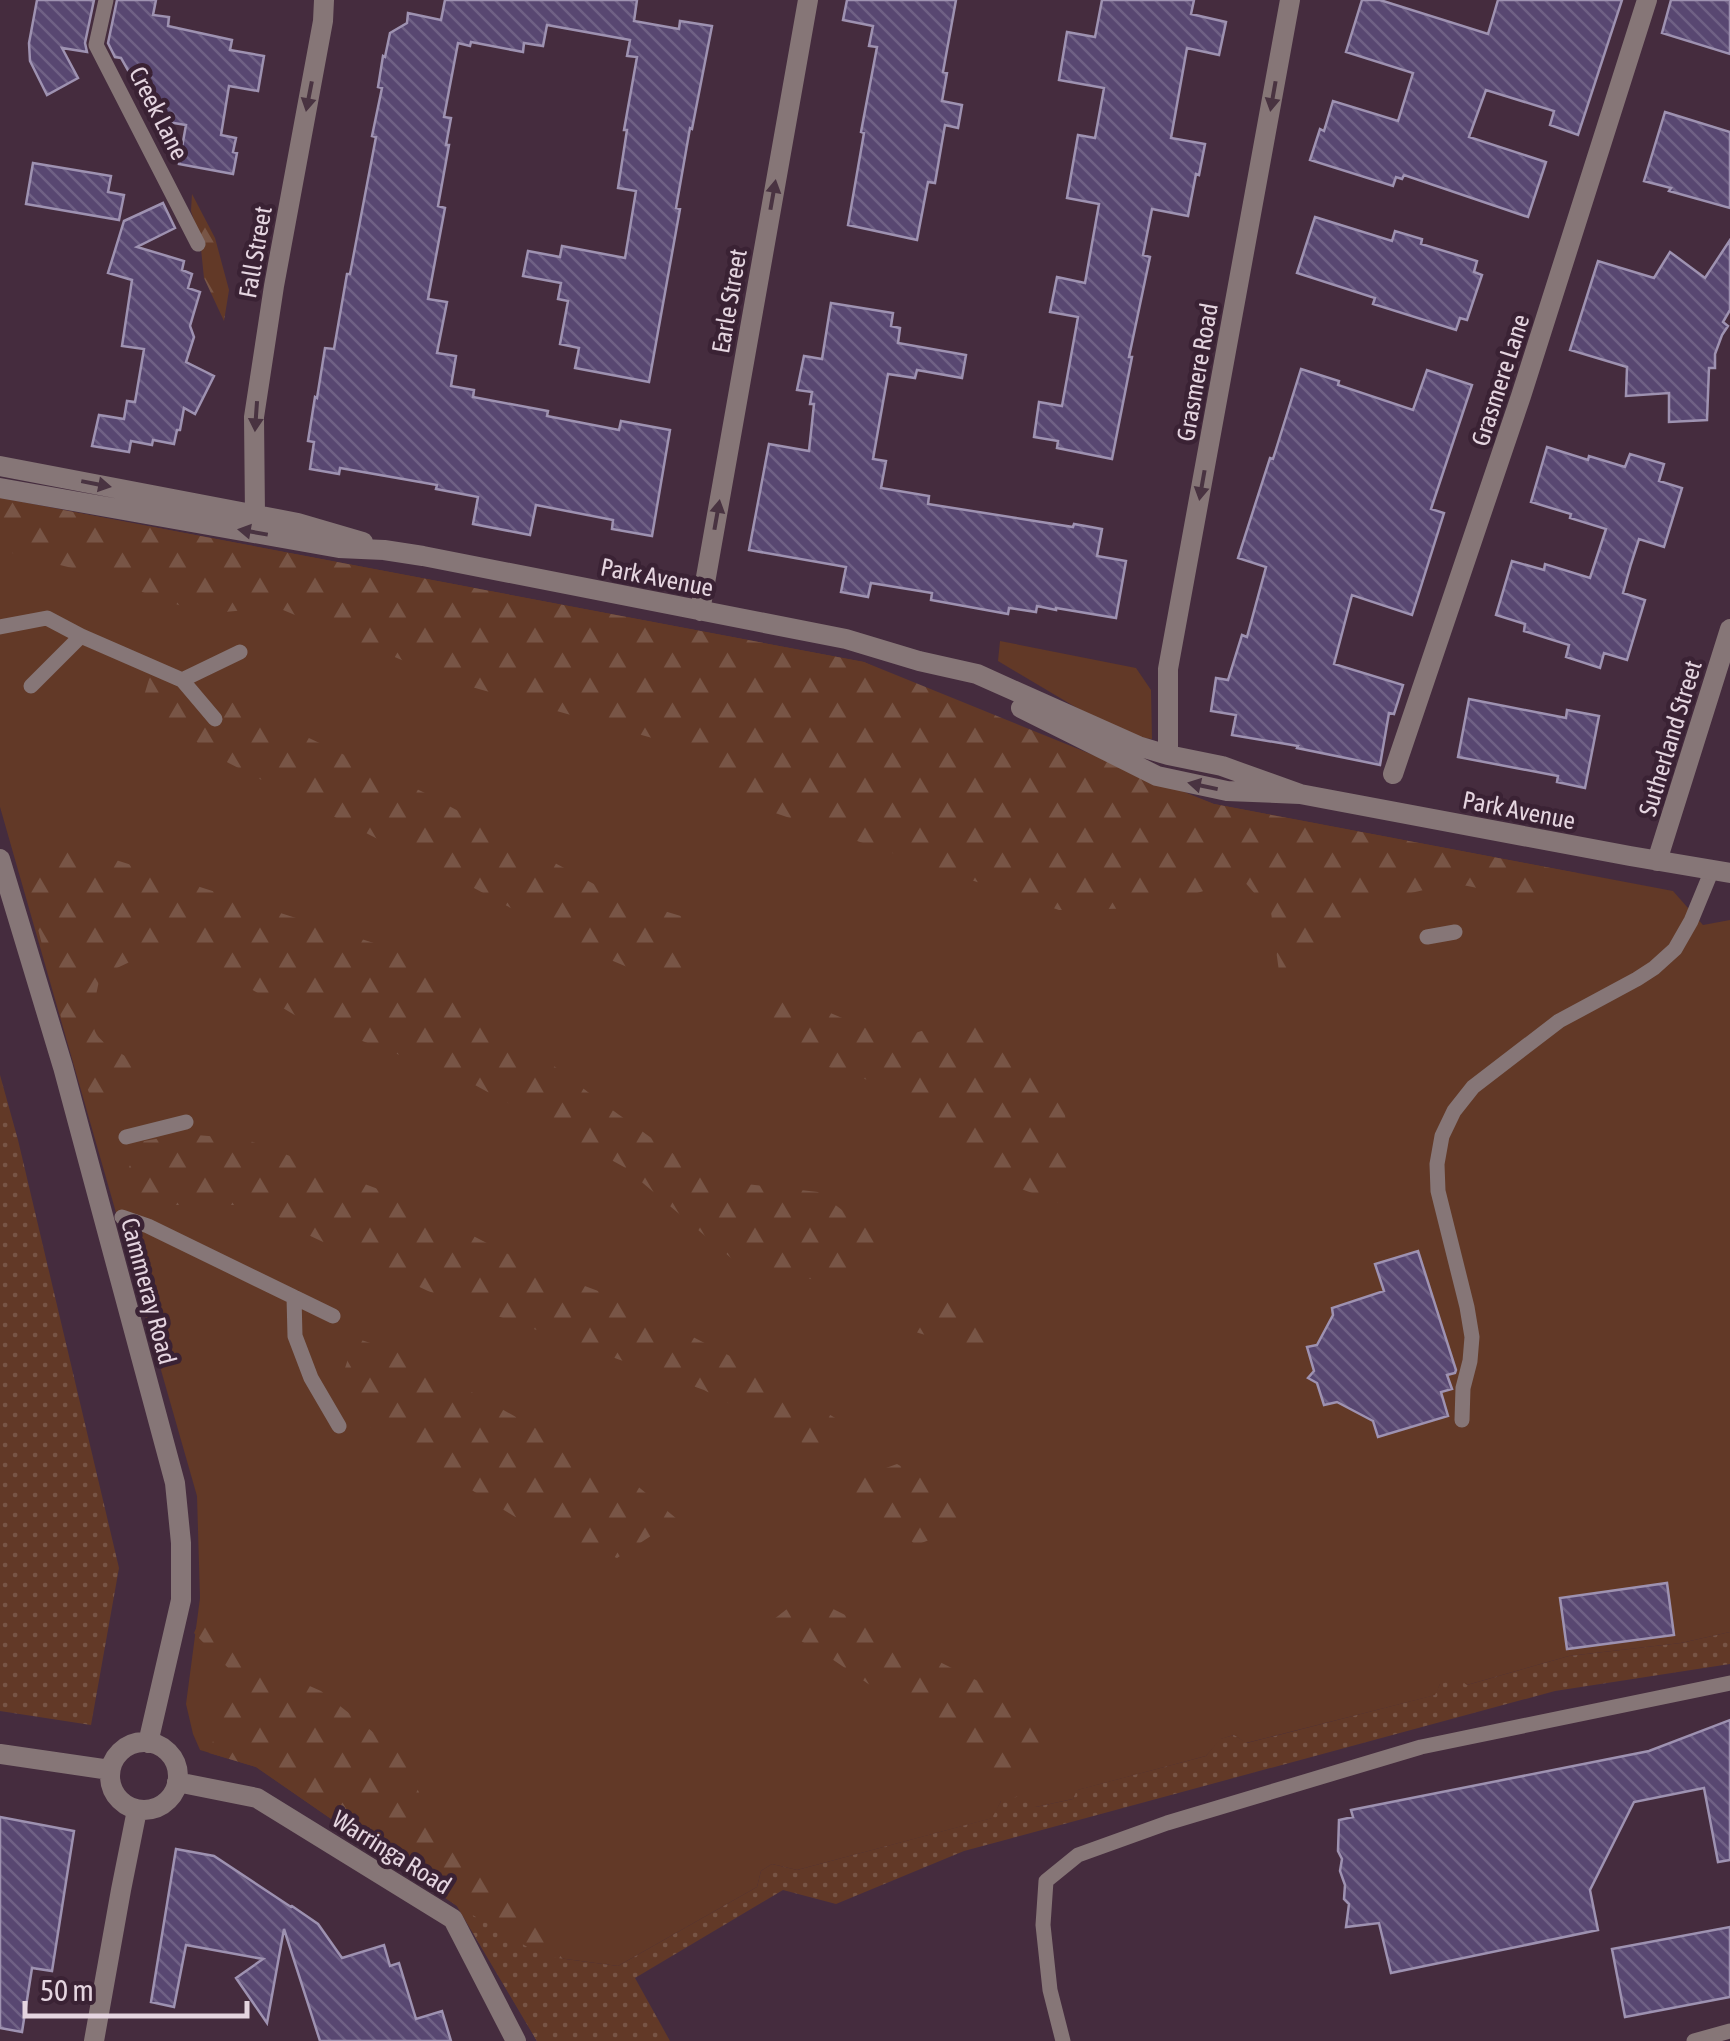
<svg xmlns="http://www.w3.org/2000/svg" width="1730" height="2041" font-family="'Asap Condensed',sans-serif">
<defs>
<pattern id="forest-firs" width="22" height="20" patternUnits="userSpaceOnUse" patternTransform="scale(2.5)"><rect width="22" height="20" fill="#623927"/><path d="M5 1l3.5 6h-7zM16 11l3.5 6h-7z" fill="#785546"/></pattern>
<pattern id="park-dots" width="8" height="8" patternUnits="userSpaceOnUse" patternTransform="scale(2.5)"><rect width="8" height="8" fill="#623927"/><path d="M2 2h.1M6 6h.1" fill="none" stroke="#785546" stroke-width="1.8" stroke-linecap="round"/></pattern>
<pattern id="building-back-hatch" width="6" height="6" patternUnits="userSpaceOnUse" patternTransform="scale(2.5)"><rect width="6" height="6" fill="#584771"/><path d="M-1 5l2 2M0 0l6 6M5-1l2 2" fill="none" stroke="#706185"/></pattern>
</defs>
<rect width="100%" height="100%" fill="#452c3e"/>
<path fill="#623927" d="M0,498L864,662L987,719L1214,804L1673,891L1703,925L1730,920V1632L1681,1643L1569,1656L1467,1685L1440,1684L1436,1695L1246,1743L1234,1735L1221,1739L1206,1756L1078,1790L1073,1799L1036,1807L1001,1801L993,1818L797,1870L772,1864L761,1871L757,1887L618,1966L543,1956L457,1906L256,1767L200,1750L193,1734L186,1704L200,1598L197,1496L0,807Z
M1000,641L1136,668L1151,690L1152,739L1128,736L1114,730L998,661Z"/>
<path fill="url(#forest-firs)" d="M192,194L215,238L229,290L224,321L204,278L200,239L191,211Z
M0,498L864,662L1214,804L1577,873L1551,903L1453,883L1348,908L1282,994L1271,912L1242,879L1149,908L1059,910L740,801L677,745L454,682L276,607L204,614L80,570L0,550Z
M150,676L237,704L423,792L618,897L684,917L682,990L594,953L474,888L213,755L143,699Z
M63,843L408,954L597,1099L710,1180L818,1192L885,1242L847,1287L737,1263L624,1167L464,1079L298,1017L179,946L153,951L100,976C87,1038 87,1034 141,1065L103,1126L67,1040L17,849Z
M781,992L894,1040L967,1016L1060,1084L1073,1164L1064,1205L984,1175L907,1093L783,1052L747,1014Z
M184,1134L245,1139L394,1195L531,1266L617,1298L730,1356L859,1432L810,1447L704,1390L428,1291L304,1233L260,1205H137L129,1167L144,1141Z
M934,1297L993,1312L994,1356L909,1330Z
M355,1338L404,1354L635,1484L677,1519L617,1558L517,1518L352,1416L344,1371Z
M897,1464L990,1517L916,1545L842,1484Z
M805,1595L986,1685L1070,1742L1000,1774L829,1657L769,1623Z
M206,1607L271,1669L321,1691L402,1755L441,1841L511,1895L629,2041H537L457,1906L256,1767L209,1753L235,1675L194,1633Z"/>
<path fill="url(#park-dots)" d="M0,1075L18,1140L119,1568L91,1725L0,1711Z
M1730,1632V1664L1555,1691L964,1851L836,1904L783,1890L635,1978L670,2041H537L457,1906L543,1956L618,1966L757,1887L761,1871L772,1864L797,1870L992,1818L1001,1801L1019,1796L1036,1807L1073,1799L1077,1790L1206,1756L1220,1739L1234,1735L1247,1743L1435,1695L1440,1684L1457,1678L1467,1685L1569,1656L1681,1643Z"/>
<path fill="url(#building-back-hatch)" stroke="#9e92b1" stroke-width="2.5" d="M37,0H94L85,43L87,52L62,48L78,78L47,95L30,61L29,43Z
M117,0H156L153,15L169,17L168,26L232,40L230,50L264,56L258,91L229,86L221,135L236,138L233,152L237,153L233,174L179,164L186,125L156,120L121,58L115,57L108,43Z
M445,0H637L634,21L679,29L680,21L712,26L692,129L690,128L676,208L680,209L649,382L575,368L579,348L560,344L568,301L558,299L561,283L523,276L528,251L560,257L562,246L625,258L636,191L618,188L627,130H624L637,57L627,56L630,40L547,25L543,46L524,43L523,52L471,42L470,46L458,43L444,117L451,118L446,145H449L438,206L445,208L428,299L447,302L437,353L456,356L451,386L474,390L473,397L548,411L547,416L619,430L621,421L670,430L652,536L612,529L613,520L536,505L530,535L473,524L478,497L436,489L437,485L340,468L339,474L310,469L314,442L308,441L315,397L317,398L325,348L334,349L347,274H350L376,137L372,136L382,88L378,87L383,56L385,57L390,33L407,23L408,13L441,20Z
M847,0H956L943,72L947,73L942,101L962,105L958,128L945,125L935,183L928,182L917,240L848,225L864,133L861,132L877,47L869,46L873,26L843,20Z
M1102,0H1194L1191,14L1226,22L1219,55L1187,48L1171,138L1205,144L1199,175L1196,174L1188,216L1152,209L1143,255L1150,257L1129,357H1132L1112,459L1057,448L1058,441L1034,437L1039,402L1062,406L1078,317L1050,312L1057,277L1085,283L1099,204L1067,198L1078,135L1095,138L1104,88L1059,80L1067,32L1095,37Z
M1362,0H1380L1488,34L1498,0H1622L1578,135L1550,125L1554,111L1486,90L1469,137L1546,162L1528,217L1404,175L1402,179L1396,177L1393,186L1310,160L1320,129L1324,131L1333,101L1398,121L1413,73L1346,52Z
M1671,0H1730V54L1662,33Z
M1665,112L1730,132V208L1669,191L1671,188L1644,181Z
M33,163L111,176L108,192L124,195L119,220L26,204Z
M163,203L175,228L137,247L184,261L182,270L192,274L188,288L200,292L190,326L194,337L186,362L214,376L195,414L184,408L180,430H177L174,444L153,440L152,445L131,441L129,452L92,446L99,415L124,419L127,401L135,402L144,349L122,346L132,280L108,273L124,221Z
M1315,217L1392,241L1395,231L1422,239L1421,244L1477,261L1474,272L1482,275L1467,320L1460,318L1456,330L1373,304L1375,298L1297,273Z
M1730,240V310L1723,322L1728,326L1722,335L1715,354V368H1709L1707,420L1669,422V393L1626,396L1627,367L1570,350L1598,261L1654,278L1670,252L1705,278Z
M831,303L893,313L891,326L900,328L898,343L966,355L962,378L917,370L915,378L888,374L873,459L886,461L881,488L929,496L928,504L1073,527L1074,524L1102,529L1097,556L1126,561L1116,618L1056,608V610L1037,606L1036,612L1009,608L1008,614L931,600L932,593L871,583L868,597L841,592L846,567L749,550L769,444L809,451L814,404H810L812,392L797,390L804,356L822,359Z
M1301,369L1339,381L1338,385L1413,410L1427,370L1472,385L1431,509L1444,513L1412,615L1352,595L1334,664L1403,685L1394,714L1389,713L1380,765L1297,748L1298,746L1232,735L1236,715L1211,711L1216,678L1228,680L1242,635L1247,637L1266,567L1238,558L1270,458L1273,459Z
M1547,447L1588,460L1589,456L1625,467L1630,454L1664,464L1659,481L1682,488L1664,547L1639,539L1631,564L1623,593L1645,600L1627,660L1604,653L1600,668L1566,657L1569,645L1524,631L1525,624L1496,615L1512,561L1544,570L1545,564L1590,578L1606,529L1570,518L1571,514L1531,502Z
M1469,699L1566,718L1567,710L1599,716L1585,788L1557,782L1558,776L1458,757Z
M1418,1251L1456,1370L1455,1373L1447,1375L1452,1389L1441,1392L1448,1416L1378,1437L1373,1421L1337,1402L1324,1405L1317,1383L1308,1378L1314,1371L1307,1347L1317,1345L1333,1315L1332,1308L1384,1291L1375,1264Z
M1667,1583L1674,1635L1567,1649L1560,1598Z
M1730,1720V1860L1718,1862L1704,1788L1634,1802L1590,1890L1598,1930L1391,1973L1379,1923L1346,1927L1349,1904L1344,1899L1345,1885L1340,1871L1342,1859L1338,1851L1339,1820L1353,1817L1351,1810L1649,1751Z
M0,1817L74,1831L52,1971L32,1968L22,2032L0,2028Z
M176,1849L214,1856L291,1907L292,1906L318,1924L342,1958L384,1945L390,1966L399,1963L416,2019L442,2011L451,2041H320L284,1929L267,2023L236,1978L263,1959L186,1945L174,2007L151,2002Z
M1730,1927V1997L1625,2017L1612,1949Z"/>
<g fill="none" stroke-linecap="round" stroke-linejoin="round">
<path stroke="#867677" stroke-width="15" d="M106,0L96,45L198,244
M0,627L47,618L81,636L182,680L240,652
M182,680L215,719
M31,686L81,636
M1427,937L1455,932
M126,1137L186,1122
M122,1217L148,1226L333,1316
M294,1297L295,1336L311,1378L339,1426
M1462,1420L1463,1388L1470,1361L1472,1337L1467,1307L1438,1191L1437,1164L1442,1136L1454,1111L1473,1087L1559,1021L1637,979L1654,968L1675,949L1691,921L1712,870
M1063,2041L1050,1990L1043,1925L1046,1881L1078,1855L1167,1823L1421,1747L1730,1683
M1694,2041L1730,2031"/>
<path stroke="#867677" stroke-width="20" d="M0,466L298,523L363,542
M0,488L339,548L384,550L423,556L846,639L919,661L977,674L1138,746L1168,755L1222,766L1300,794
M255,515L254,417L274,286L323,21L324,0
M700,611L808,0
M1021,708L1157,776L1227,791L1300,794L1630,856L1730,873
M1168,755V669L1290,0
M1393,774L1521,396L1647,0
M0,859L63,1067L175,1483L181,1543V1600L148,1743
M1657,861L1730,629
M110 1776a34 34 0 1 1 68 0a34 34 0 1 1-68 0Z
M0,1754L110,1770
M177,1782L257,1798L453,1919L516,2041
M94,2041L121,1890L137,1810"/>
</g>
<defs><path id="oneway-solid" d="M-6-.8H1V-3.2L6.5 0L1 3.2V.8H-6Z" transform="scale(2.5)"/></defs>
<g fill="#493341">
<use href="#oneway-solid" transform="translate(309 96) rotate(101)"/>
<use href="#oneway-solid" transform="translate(1273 96) rotate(100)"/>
<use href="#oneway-solid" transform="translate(773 195) rotate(-80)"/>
<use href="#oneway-solid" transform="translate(256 416) rotate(94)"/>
<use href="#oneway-solid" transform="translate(96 484) rotate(11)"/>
<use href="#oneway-solid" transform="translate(1202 485) rotate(100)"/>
<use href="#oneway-solid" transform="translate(717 515) rotate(-80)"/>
<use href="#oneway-solid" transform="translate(253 532) rotate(-170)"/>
<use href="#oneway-solid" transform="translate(1203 786) rotate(-168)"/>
</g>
<g text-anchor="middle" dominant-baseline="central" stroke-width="9" stroke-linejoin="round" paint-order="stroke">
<g font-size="25" fill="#e5d5e0" stroke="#3a2234">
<text transform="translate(159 113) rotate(63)">Creek Lane</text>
<text transform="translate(255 252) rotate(-80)">Fall Street</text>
<text transform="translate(729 301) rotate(-80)">Earle Street</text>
<text transform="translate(1197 372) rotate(-80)">Grasmere Road</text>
<text transform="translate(1500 380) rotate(-72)">Grasmere Lane</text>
<text transform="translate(657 577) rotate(11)">Park Avenue</text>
<text transform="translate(1670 738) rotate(-73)">Sutherland Street</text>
<text transform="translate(1519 810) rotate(11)">Park Avenue</text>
<text transform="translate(149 1291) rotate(75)">Cammeray Road</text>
<text transform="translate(392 1852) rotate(32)">Warringa Road</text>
</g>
</g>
<path d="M25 2001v15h222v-15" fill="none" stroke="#e5d5e0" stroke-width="5"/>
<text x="40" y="2001" font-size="30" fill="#e5d5e0" stroke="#3a2234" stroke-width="8" paint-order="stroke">50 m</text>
</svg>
